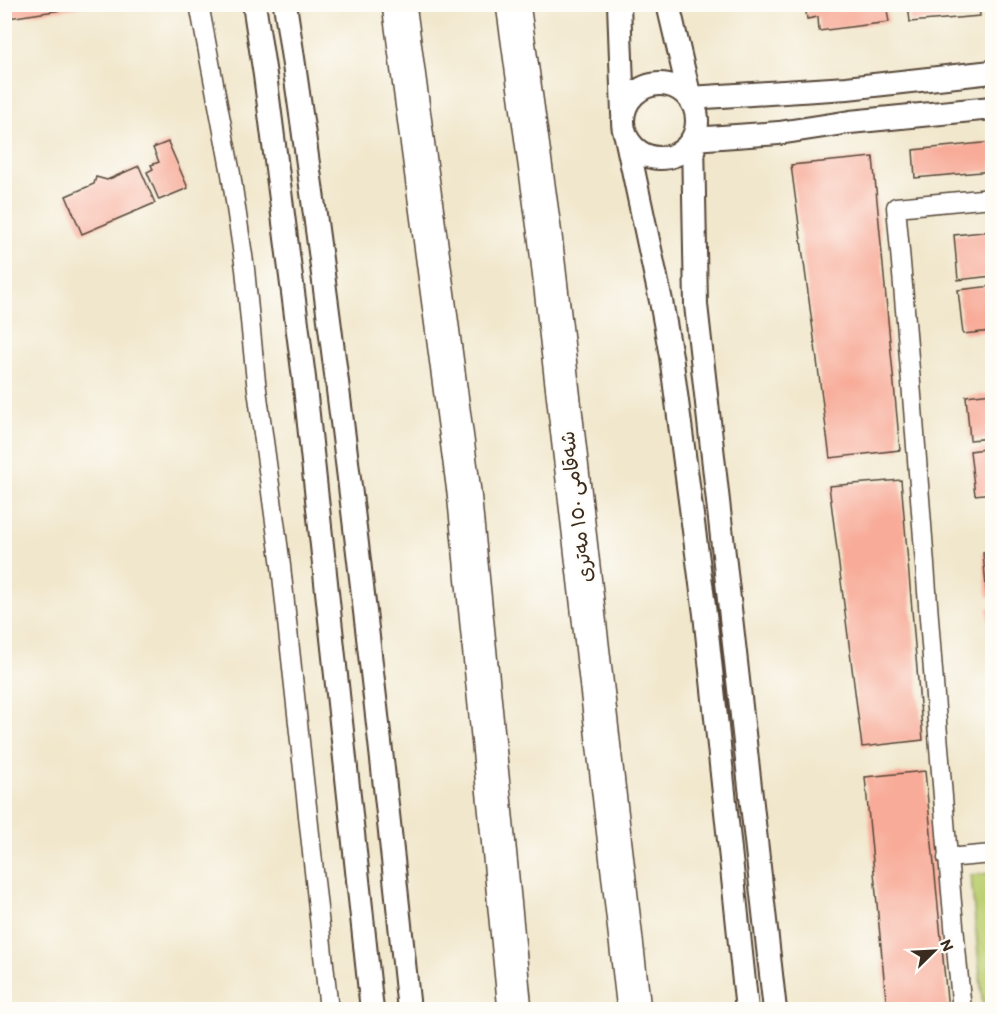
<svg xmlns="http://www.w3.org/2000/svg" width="997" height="1014" font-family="Itim,'Playpen Sans Arabic',sans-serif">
<rect width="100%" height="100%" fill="#fdfcf7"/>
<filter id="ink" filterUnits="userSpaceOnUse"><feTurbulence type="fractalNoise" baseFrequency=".0167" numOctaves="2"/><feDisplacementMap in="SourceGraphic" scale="12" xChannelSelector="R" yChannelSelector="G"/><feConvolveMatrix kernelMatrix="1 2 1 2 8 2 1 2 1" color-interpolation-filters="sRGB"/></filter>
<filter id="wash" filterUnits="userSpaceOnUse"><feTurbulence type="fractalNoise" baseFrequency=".008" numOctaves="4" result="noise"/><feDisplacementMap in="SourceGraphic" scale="24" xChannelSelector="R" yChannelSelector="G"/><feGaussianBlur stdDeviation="1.35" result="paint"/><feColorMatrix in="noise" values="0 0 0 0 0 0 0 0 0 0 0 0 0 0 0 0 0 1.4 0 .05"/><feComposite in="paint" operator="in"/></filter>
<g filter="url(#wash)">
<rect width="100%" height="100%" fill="#f1e7cc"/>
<path fill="#bed074" stroke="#7c7d49" stroke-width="1.5" d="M992,873V1009H983L971,875Z"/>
<g id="blocks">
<path fill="#f8ab98" d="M7,4H88V6L9,18Z
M805,4H886L889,22L819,31L818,17L807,19Z
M908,4H979L980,16L910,22Z
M168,142L188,188L159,200L147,172L153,169L151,165L159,162L153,148Z
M992,142V171L915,178L913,150Z
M873,157L900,450L830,458L791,165Z
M139,166L155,203L82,234L66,196L94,184L96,177L107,180Z
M992,231V276L958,280L954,235Z
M992,286V331L963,334L958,290Z
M992,393V438L970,440L966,396Z
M992,448V493L975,495L970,451Z
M901,480L923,740L862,747L829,486Z
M992,552V597H987L983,553Z
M992,607V643H991L987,608Z
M925,771L948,1010H887L865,777Z"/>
</g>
</g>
<g filter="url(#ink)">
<use href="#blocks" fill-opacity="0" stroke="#564638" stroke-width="1.5"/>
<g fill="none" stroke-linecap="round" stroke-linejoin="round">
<defs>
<path id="minor" d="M199,4L231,174L245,269L256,382L281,566L329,1010
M947,858L992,854
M962,1010C935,742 921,474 896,207L992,198"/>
<path id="tertiary" d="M254,4L265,75L304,378L372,1010
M285,4C335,338 374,674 409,1010
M619,4L623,114
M668,4L690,98L847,88L992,72
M623 121a37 37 0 1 1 74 0a37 37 0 1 1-74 0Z
M625,132L661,301L671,356L705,614L747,1010
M775,1010L696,305L693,139L779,133L850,122L992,108"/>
<path id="motorway" d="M399,4L464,492L515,1010
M513,4L545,236L634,1010"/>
</defs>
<use href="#minor" stroke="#564638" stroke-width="21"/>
<use href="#tertiary" stroke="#564638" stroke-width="26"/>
<use href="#motorway" stroke="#564638" stroke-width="36"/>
<use href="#minor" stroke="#fff" stroke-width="18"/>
<use href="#tertiary" stroke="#fff" stroke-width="22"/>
<use href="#motorway" stroke="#fff" stroke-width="33"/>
</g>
</g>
<g text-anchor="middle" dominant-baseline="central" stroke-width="4.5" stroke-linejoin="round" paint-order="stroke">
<g font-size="20" fill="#3b2a1e" stroke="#fdfcf7">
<text transform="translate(576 507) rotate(-97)">شەقامی ١٥٠ مەتری</text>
</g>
</g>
<rect width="997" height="1014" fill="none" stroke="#fdfcf7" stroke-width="24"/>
<g transform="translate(934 951) rotate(66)" stroke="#fdfcf7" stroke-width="4.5" paint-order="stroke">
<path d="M0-4.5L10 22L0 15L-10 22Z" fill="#3b2a1e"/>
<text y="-9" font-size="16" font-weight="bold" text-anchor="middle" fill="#3b2a1e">N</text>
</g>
</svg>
